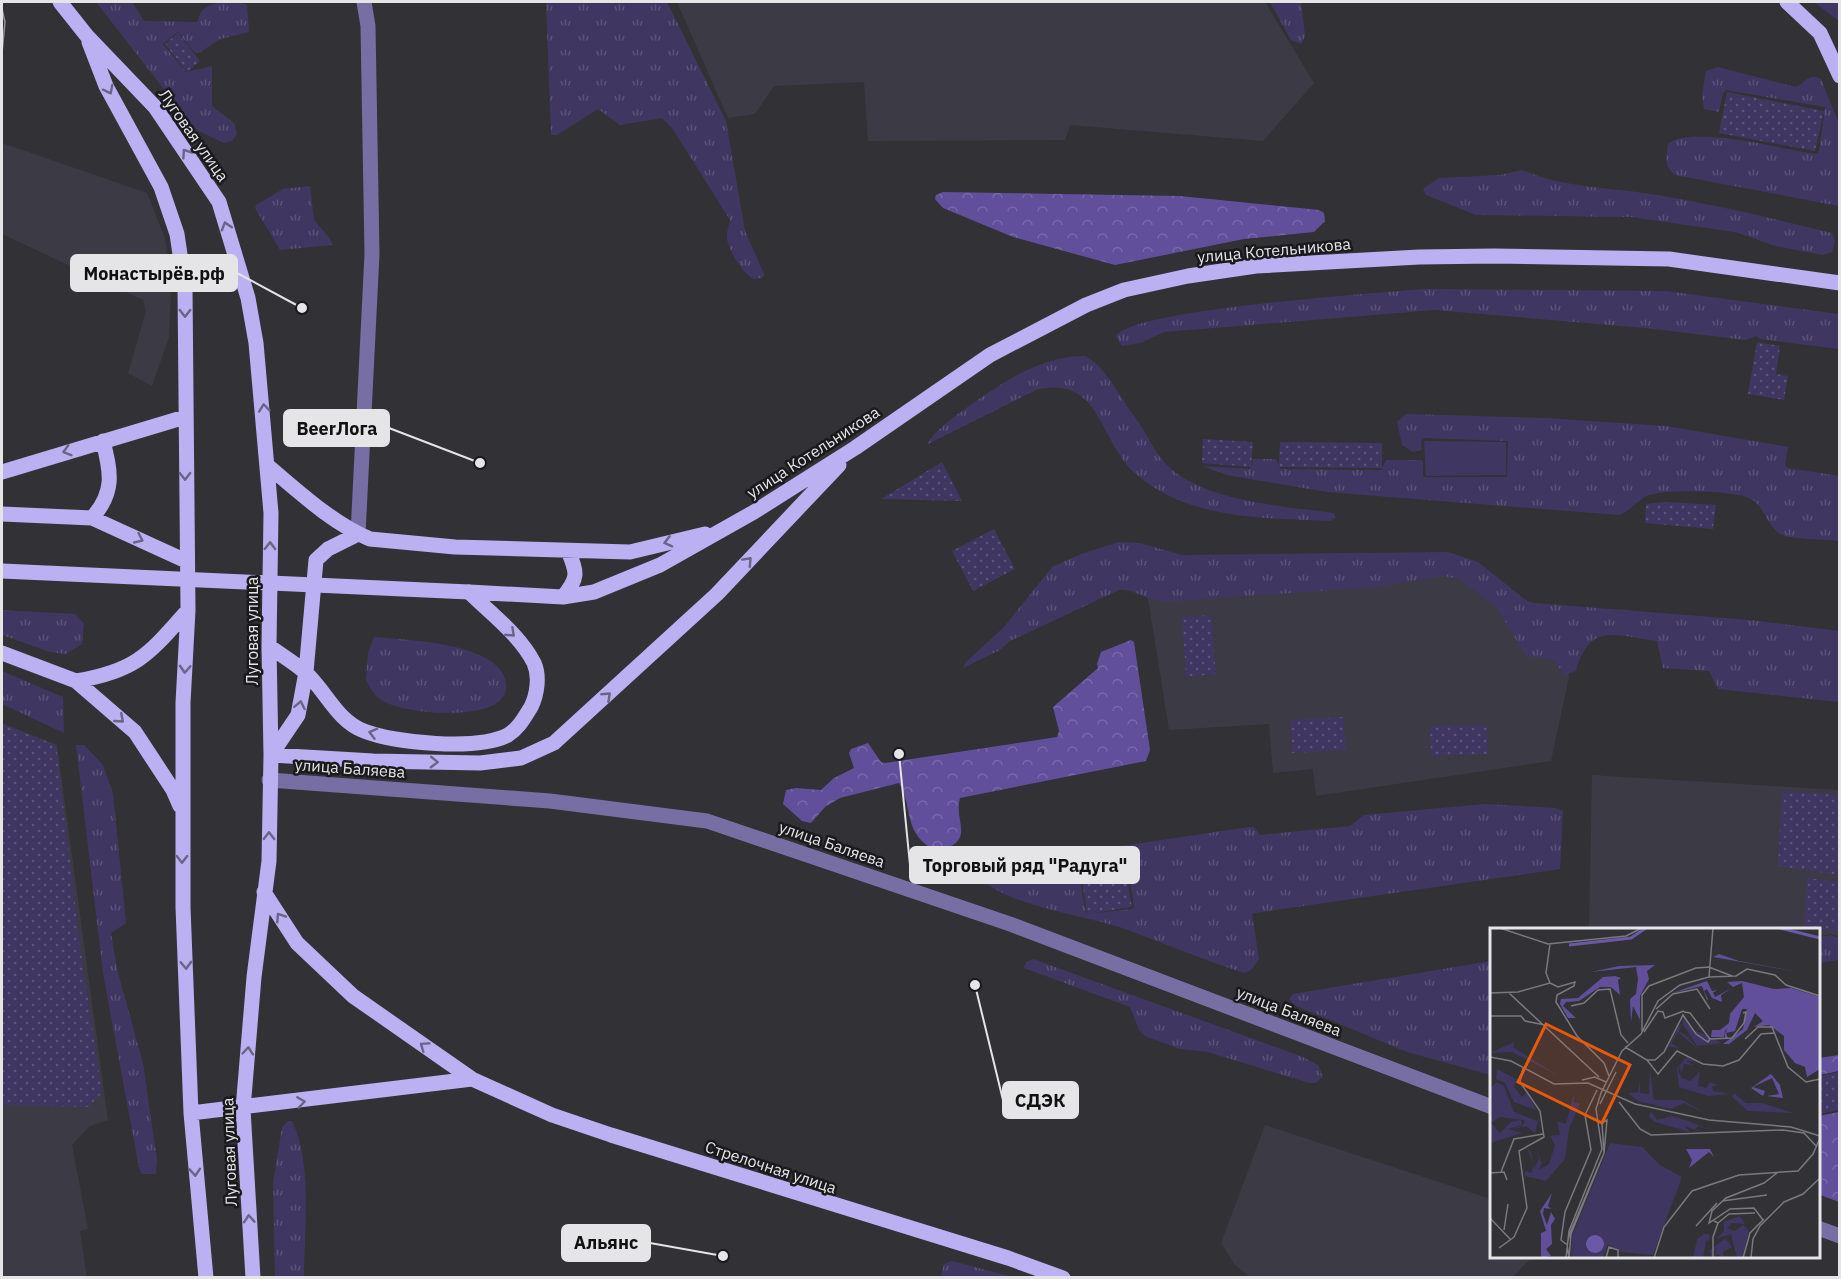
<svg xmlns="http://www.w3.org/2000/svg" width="1841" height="1279" font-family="'IBM Plex Sans',sans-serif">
<defs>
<pattern id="grass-tufts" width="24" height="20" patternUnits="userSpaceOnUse" patternTransform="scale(1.5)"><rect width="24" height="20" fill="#403662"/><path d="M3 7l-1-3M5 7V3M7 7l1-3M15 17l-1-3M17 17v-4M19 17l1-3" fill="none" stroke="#5b5378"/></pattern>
<pattern id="forest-crowns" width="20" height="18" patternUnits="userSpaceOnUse" patternTransform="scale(1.5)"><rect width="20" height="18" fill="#614f9c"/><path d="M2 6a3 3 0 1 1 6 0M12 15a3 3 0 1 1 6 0" fill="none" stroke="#7868aa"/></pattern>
<pattern id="park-dots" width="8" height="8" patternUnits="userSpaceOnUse" patternTransform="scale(1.5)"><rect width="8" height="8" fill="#403662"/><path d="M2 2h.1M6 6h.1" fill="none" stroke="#5b5378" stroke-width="1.8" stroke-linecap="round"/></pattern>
</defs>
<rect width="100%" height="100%" fill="#323136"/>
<path fill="#3c3a45" d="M677,2H1265L1314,83L1263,141L1070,125L1065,140L868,141L864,82L774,86L755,114L728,118Z
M2,143L147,193L165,238L171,289L169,337L152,386L128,373L146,311L143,300L2,234Z
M1443,558L1563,650L1569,677L1551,761L1316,796L1313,769L1273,773L1269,724L1169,730L1148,598Z
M2,723L57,745L108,1120L90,1126L72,1145L88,1229L80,1231L87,1277H2Z
M1592,775L1839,790V937L1831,934L1819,936L1818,930H1589Z
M1265,1125L1491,1199L1492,1256L1532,1257L1513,1277H1250L1235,1265L1221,1243Z"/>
<path fill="url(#grass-tufts)" d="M96,2H132L144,21L197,22C199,19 199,15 201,12C209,1 236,0 247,5L249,31L246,33L220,39L199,53H195L178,32L163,44L186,72L212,66V106L234,123L237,134L232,141L224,143L195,129Z
M546,2H667L726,121L745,231L764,274L762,278L754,279C742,273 730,253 727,239C726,234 729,226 730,220L672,128L662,118L620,125L598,109L557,135H551Z
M1270,2H1301L1305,36L1301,44L1291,40Z
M1814,2H1839V21Z
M1718,67L1796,87C1805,83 1809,72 1821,79L1839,124V206L1675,175C1664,166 1666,158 1668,144C1690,124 1785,150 1816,154L1819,151L1825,107L1726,90L1723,93L1719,112L1704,109L1702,95L1706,71Z
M1522,170C1562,187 1600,187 1643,193C1706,202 1769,218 1832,233L1835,241L1832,252L1823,255L1776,246L1735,232L1631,217L1476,215L1426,195L1423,189L1439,178L1500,175Z
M310,186L314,220L331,240L332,245L280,250L255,208L256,205L283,189Z
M1423,289L1666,291L1839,314V349L1760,339L1756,336L1746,340L1645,328L1435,310L1164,332L1140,343L1122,346L1116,337C1126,309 1384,293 1423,289Z
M1085,356C1106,367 1120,397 1134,416C1146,431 1154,453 1168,466C1205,502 1284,506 1334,513L1335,518L1330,521C1265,518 1190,520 1137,475C1098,442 1102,374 1036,390L928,444C932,428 1002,383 1019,374C1038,364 1063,355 1085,356Z
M1406,414L1545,418L1666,426L1788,447L1785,465L1788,468L1839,476V541C1826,539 1791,540 1780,534C1768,527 1765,507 1751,499C1735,490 1666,489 1649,495C1638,499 1631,511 1619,515L1327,492L1227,475L1203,466L1250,469L1253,459H1276L1280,469L1381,470L1386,460H1420L1423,461V475L1425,477H1507L1508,441L1424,438L1421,441L1422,450L1413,452L1402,445L1397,422Z
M1119,542L1139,543L1182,555L1448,552L1478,562L1527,601L1534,603L1750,620L1839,631V702L1718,689L1709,671L1663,668L1657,641C1617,636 1589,621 1576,671L1566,675L1551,659L1526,656L1496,606L1459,579L1444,576L1374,587L1163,602C1147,600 1133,588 1119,590L1010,641L1000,650L963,668L966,662L1004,627L1052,567L1081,554Z
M2,610L75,614L84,624L82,644L66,654L50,652L2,635Z
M374,637C405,640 499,642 506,682C507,690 505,697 498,702C477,719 406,714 383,701C375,697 370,688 366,680L368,653Z
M2,671L63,697L64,733L2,704Z
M76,745H84L103,765L113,794L126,923L111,933L117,969L143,1063L157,1160L156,1174H142L139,1168L103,973Z
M1485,804L1556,808L1563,811L1560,869L1255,913L1252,914L1259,959L1251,970L1244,973C1205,960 1167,945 1128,930C1086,915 1022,909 985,883L986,872L992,867L1096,850L1100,853L1102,870L1079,876L1086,914L1132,909L1134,907L1128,869L1126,866L1108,868L1105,853L1108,848L1249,827H1254L1260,835L1350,826L1364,815Z
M1831,935L1839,938V960L1819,963V937Z
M1033,959L1303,1057L1318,1065L1323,1077L1315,1083H1309L1208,1052L1180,1049L1145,1036L1139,1030L1130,1007L1024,968L1026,962Z
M1491,961V1075L1407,1052L1294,1005L1289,999L1293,994Z
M288,1121H292C313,1164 304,1231 304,1277H275L273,1183L282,1127Z
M952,1261L1013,1277H943L941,1276L944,1264Z"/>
<path fill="url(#forest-crowns)" d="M943,192L1180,196L1319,210L1324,213L1325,221L1314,232L1244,239L1115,265L1013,237L943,208L935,199L936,195Z
M1131,640L1134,642L1150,750L1146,761L960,798C953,822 978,842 936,851C902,833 914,809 899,783L840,798L825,807L811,823L802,821L783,804L786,790L796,788L821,790L834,778L854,768L849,753L851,749L868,743L881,762L885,763L1057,737L1059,731L1053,707L1098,668L1097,664L1101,652Z
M1839,1055V1071L1819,1075V1058Z
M1839,1112H1840L1839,1202L1818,1194L1819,1116Z"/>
<path fill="url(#park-dots)" d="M178,33L200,61L187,72L165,44Z
M1727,92L1824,111L1815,151L1719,133Z
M1757,342L1780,346L1776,374L1788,376L1784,400L1748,394Z
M1203,439L1253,442L1251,467L1202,463Z
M1280,442L1382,443V468L1279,467Z
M942,462L962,501L881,499Z
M1666,502L1716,505L1713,529L1645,523L1646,504Z
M994,529L1015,569L973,591L952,551Z
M1211,615L1216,674L1186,677L1182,617Z
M1343,717L1346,750L1292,753L1290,720Z
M2,724L56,745L80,945L102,1093L88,1107L2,1105Z
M1487,725L1488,754L1431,756L1430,726Z
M1782,791L1839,795V875L1778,866Z
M1125,868L1132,907L1087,914L1081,875Z
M1807,878L1839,882V931L1804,929Z
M1839,1072V1110L1819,1114V1076Z"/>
<path fill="#403662" d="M1424,441L1506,442V475L1426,476Z"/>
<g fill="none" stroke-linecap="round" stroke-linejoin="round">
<path stroke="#776ea3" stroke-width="15" d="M358,534L372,254L368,26L364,2
M269,780L550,801L707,821L1010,924L1492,1107
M1818,1228L1840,1236"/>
<path stroke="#bbb0f1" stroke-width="15" d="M60,2L87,36L155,107L219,202L248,298L256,343L271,513L269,646L271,755L269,861L254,977L243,1109L253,1278
M1787,2L1820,33L1840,76
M89,42L106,86L161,187L177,234L185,288L188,610L183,703V907L191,1113L206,1278
M268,466C299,492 332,523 370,539L455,547L630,552L705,534
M2,472L185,417
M2,514L92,518L186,561
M92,518C115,492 111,473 103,441
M469,592L563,597L594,592L660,565L754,512L855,448L990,355L1086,305L1124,290L1188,276L1256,266L1419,257L1494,256L1669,259L1840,283
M563,597C578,578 578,574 568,551
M269,646C281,655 295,663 306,673C326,691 337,721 364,731C395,743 477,751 508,735C519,728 524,718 531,707C537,695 540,676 534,663C520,635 491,614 469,592
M2,653L76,681L135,732L173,790L180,806
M76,681C137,671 149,654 188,610
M271,755L373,761L480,763L521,758L554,743L717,594L839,465
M271,755L298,715L306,672L316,560L328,549L358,534
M264,892L297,943L353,996L472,1079L552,1115L611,1135L1008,1258L1063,1278
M191,1113L472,1079"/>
<path stroke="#949498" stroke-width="1.5" d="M2,9L5,22L2,53"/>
<path stroke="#bbb0f1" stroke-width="15" d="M2,571L469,592"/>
</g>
<defs><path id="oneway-chevron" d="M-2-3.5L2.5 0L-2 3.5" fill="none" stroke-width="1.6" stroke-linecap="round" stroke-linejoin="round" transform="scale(1.5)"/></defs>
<g stroke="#6a6486">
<use href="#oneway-chevron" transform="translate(109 90) rotate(63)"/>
<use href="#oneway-chevron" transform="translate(186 153) rotate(-124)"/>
<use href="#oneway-chevron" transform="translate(226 226) rotate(-107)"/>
<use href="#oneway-chevron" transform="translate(185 313) rotate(90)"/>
<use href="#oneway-chevron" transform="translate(264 408) rotate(-96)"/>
<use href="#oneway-chevron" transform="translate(67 451) rotate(164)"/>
<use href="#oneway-chevron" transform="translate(185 476) rotate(89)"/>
<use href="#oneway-chevron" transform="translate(139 539) rotate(25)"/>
<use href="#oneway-chevron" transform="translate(668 542) rotate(166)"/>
<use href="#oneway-chevron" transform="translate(270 546) rotate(-89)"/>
<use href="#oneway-chevron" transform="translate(748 561) rotate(-47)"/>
<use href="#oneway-chevron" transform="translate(511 633) rotate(43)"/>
<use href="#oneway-chevron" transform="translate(185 669) rotate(93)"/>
<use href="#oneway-chevron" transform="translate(607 696) rotate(-43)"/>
<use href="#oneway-chevron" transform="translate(300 705) rotate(-79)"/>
<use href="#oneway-chevron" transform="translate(120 719) rotate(41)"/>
<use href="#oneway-chevron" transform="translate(373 733) rotate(-165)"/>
<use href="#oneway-chevron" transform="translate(434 762) rotate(1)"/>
<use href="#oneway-chevron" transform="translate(269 836) rotate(-90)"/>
<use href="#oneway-chevron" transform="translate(182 859) rotate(90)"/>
<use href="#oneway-chevron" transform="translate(280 917) rotate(-123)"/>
<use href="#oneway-chevron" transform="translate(186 965) rotate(88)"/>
<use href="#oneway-chevron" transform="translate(424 1046) rotate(-145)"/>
<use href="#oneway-chevron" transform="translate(248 1051) rotate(-85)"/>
<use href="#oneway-chevron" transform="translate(301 1102) rotate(-8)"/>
<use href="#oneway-chevron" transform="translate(195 1172) rotate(86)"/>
<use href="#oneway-chevron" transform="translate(249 1219) rotate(-94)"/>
</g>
<g text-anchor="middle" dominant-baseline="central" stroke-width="5" stroke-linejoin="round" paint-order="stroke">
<g font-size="16" fill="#e5e5e8" stroke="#1a191c">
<text transform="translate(194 135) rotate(55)">Луговая улица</text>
<text transform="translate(1274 250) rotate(-5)">улица Котельникова</text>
<text transform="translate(813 452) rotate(-33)">улица Котельникова</text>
<text transform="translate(252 631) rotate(-90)">Луговая улица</text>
<text transform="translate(350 768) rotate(4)">улица Баляева</text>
<text transform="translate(832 844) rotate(19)">улица Баляева</text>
<text transform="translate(1289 1011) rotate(21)">улица Баляева</text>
<text transform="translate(229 1152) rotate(-92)">Луговая улица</text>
<text transform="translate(771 1167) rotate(18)">Стрелочная улица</text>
</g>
</g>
<g transform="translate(1490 928)">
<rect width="330" height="330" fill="#323136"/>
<path d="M193,89L204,102L232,115L207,118L192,95L189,103L198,109L208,121L188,104L181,115L189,120L180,119L179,118L188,100L190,97L193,95ZM24,114L23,119L67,147L22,124L0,125ZM197,129L206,135L195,132L204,137L194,136L191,145L190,137L188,143L192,150L200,153L210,144L208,158L216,160L220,154L228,158H222L223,163L240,166L218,168L189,159L187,140ZM7,141L28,152L33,159L26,153L24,159L32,169L37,165L46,182L24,174L15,155L6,151ZM160,142L164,172H192L218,187L194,175L181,181L148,173L138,165L148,164L150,152V165L159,166ZM7,154L14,158L24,184L47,193L49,189L45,205L36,198L22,201L32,198L35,194L34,192L10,189L1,195L10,205L21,194L31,192L32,197L18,201L32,205L0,215V160ZM84,165V174L90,176L79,200L75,231L56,253L35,248V243L42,245L43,235L37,220L41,224L44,241L49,231L46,217L51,235L54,230L49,242L59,236L65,217L60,208L70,207L67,193L76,196ZM244,165L256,175H272L303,185L258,183L242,169ZM161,183L167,192L182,188L199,193L223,204L208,198L205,201L213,205L195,198L200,204L165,194L159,189ZM250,288L255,296L242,295L237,300L245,303L253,297L259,303L252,330H247L241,306L226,311L234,303V294ZM214,306H219L220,312L216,313L213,330H203L207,311ZM240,307L236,311L242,319L233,324L234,330L227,326L224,330L227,318L221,330L220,322Z" fill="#403662"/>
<path d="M229,26L249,33L314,45L223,29ZM165,37L157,43L159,51L150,68V92L143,78L141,94L140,71L146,66L148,51L146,39L101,44L129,38ZM125,48L131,50L128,52L130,67L121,59H110L89,73L76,74L73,78L86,90H78L70,76L71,71L88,70L113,49ZM217,53L222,63L227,62L223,65L225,69L242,60L231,67L232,74L222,70L217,61L214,63L218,71L217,72L212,58L182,65ZM252,53L284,61L301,60L330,69V141L317,149L315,139L305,135L294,122V108L279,97L264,99L273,93L265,85L257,102L239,116H233L253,101L257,81H252L245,103L236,105L238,110L235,111V105L238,100L235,103L234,109H221L222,102H230L239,95L240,86L254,69L252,55L243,59L237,54ZM281,146L290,157L293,170L277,168L289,166L282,150L263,159L275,163L273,168L261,160ZM196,221H220L224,229L219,224L199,240L202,232ZM62,265L58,278L61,281L54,280L53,286L57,297L61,284L65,291L61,297L62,316L56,321L61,328L51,330V305L56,303L50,283Z" fill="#614f9c"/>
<path d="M120,215L152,219L170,237L192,249L163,327L131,324L118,316L113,330H81L82,308Z" fill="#403662"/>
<path d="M96 316a9 9 0 1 1 18 0a9 9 0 1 1-18 0Z" fill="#6b59a8"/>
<path fill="none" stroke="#6b59a8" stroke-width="3" d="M290,0L330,10M79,17L141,10L156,0"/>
<path fill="none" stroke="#7a797d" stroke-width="1.5" d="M10,0L58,16L136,8L152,0M60,16L56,45L60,55M219,49L246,48L257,41L285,47L296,57L330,68M0,65L28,64L60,55L68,59L85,54L84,58L67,67L66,74L87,108L114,135L119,148M19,65L109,149M81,78L94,75L108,62L120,61L131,107L138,115M166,81L183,66L207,61L220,81M194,84L200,85L220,111M0,88H31L35,93L55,97M152,103V67L159,58L206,40L219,39L242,48M154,104L168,83L173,84L175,90L194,83M255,111L268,99H282L298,139L316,154L330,151M135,119L157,132L168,146L187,123L213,136L233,138L249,132L271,106L284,105M0,129L21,133L64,156L98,155L145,176L219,192L301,199L330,208M157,132H165L174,124L193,87L206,106L218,114L220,111L242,110L254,95L256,84L253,85M92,152L105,149L116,154M129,174L150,201L161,207L293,202L314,205L327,219M110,176L126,144M11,244L24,211L53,206M0,245L14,244L17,252M232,273L277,267M0,290L20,311M273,292L264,280L240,281L219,295L222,283L236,270L274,255L287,245M228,295L239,286L265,285M206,298L227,275M14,302L18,276M76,316L71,312L75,284L101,222L95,187L107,162M9,320L24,309L37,280L29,223L54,209L50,183L30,154L33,140M76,330L79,303L112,221L106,181L111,165L132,123L151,106L168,73L190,57L219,49L223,0M79,330L77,316L80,305L114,225L112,195L117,192L114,225L81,306L79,330M116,330L119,319L128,322V330M164,330L174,299L202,263L249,247L308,243L323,226L330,210M223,330V309L228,295L224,293M253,330L260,305L274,291M261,330L263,311L270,298L294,274L313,266L330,250"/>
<path fill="#e8590c" fill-opacity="0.15" stroke="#e8590c" stroke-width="3" d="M56,96L140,137L112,195L28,154Z"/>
<rect width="330" height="330" fill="none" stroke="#e5e5e8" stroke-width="3"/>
</g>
<path fill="none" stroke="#e5e5e8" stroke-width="2" d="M302 308L237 273M480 463L389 428M899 754L910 865M975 985L1003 1100M723 1256L650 1243"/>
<g fill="#e5e5e8" stroke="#1a191c" stroke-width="2">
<circle cx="302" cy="308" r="6"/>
<circle cx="480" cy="463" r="6"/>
<circle cx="899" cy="754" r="6"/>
<circle cx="975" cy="985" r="6"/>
<circle cx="723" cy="1256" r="6"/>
</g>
<g fill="#e5e5e8" stroke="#e5e5e8" stroke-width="2">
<rect x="71" y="255" width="166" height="36" rx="6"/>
<rect x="284" y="410" width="105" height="36" rx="6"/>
<rect x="910" y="847" width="229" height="36" rx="6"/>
<rect x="1003" y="1082" width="75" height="36" rx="6"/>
<rect x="562" y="1225" width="88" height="36" rx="6"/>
</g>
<g font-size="18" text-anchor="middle" font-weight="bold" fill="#111">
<text x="154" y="280">Монастырёв.рф</text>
<text x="337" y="435">BeerЛога</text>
<text x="1025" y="872">Торговый ряд "Радуга"</text>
<text x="1040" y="1107">СДЭК</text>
<text x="606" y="1249">Альянс</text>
</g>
<rect width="1841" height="1279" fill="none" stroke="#e5e5e8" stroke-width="6"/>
</svg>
